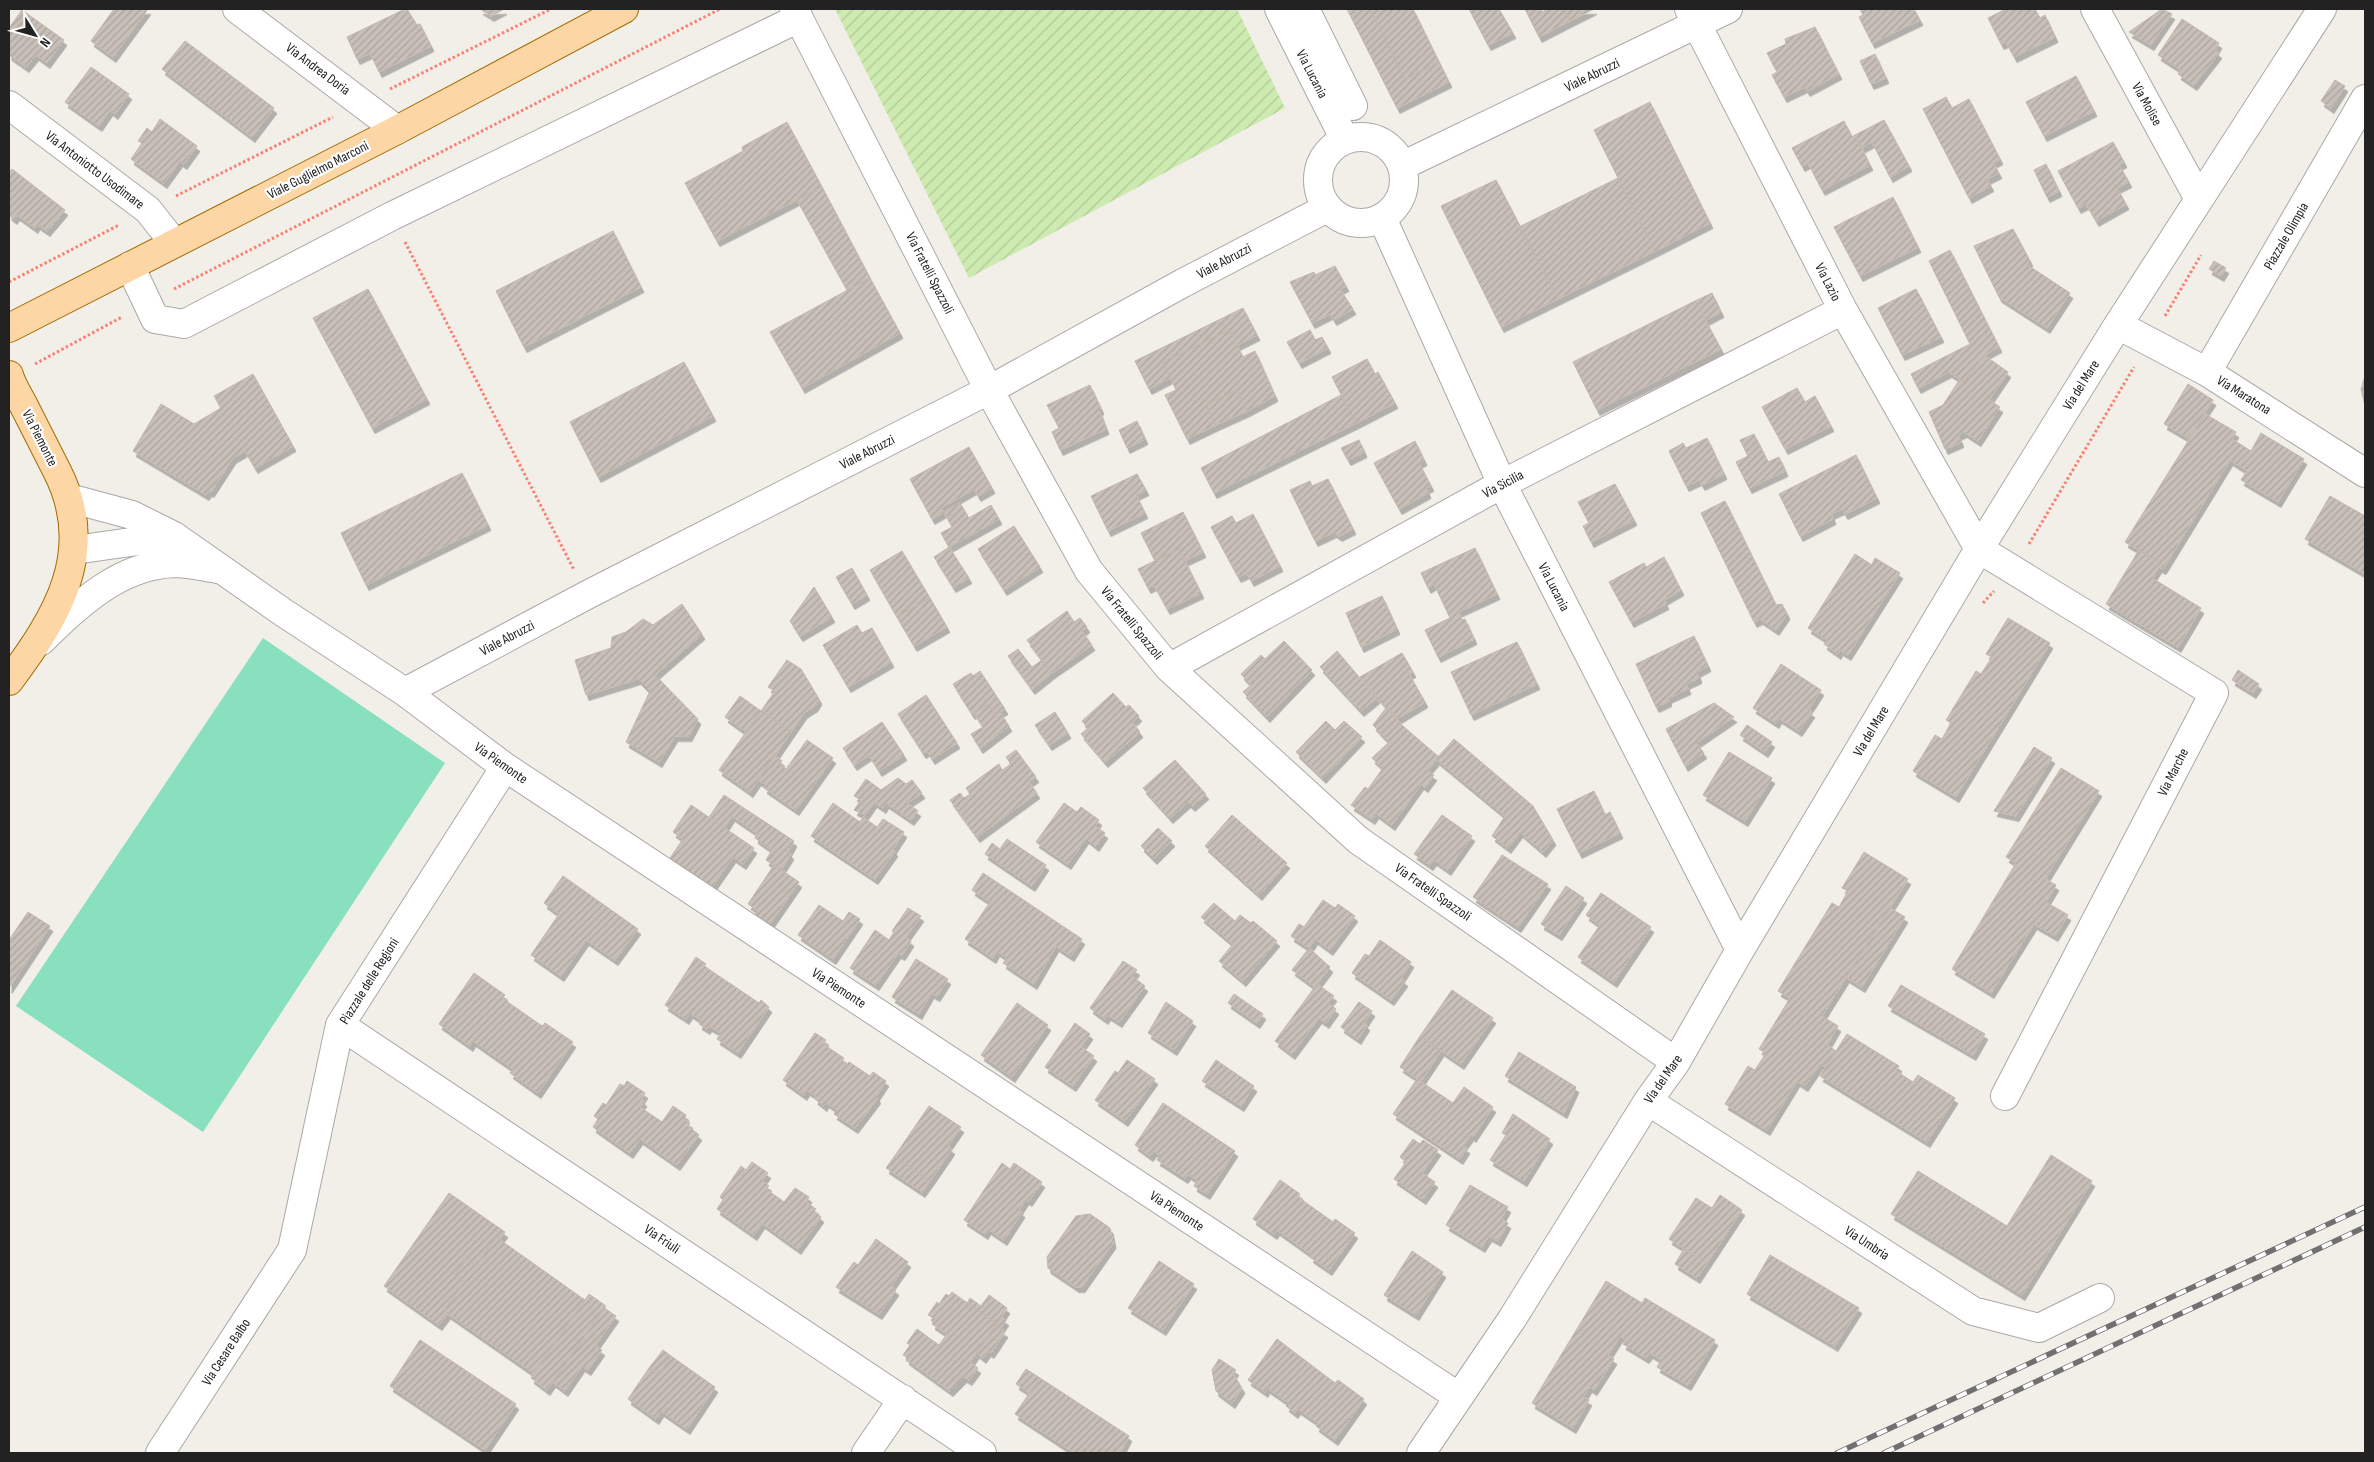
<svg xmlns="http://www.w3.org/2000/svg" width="2374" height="1462" font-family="'Sofia Sans Condensed',sans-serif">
<defs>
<pattern id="garden-furrows" width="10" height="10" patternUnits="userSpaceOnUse" patternTransform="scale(1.25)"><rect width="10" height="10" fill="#cdebb0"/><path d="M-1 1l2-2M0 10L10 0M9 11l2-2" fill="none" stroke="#b0c997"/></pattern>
<pattern id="building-hatch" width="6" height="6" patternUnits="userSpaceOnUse" patternTransform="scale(1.25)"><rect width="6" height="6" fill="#c7bfb8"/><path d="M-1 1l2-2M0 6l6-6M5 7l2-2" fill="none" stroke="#aba49e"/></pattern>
<filter id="shadow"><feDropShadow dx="3" dy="5.5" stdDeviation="0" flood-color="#0004"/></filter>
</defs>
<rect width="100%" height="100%" fill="#f2efe9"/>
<path fill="url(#garden-furrows)" d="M835,9H1237L1285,108L969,278Z"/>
<path fill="#88e0be" d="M263,638L445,763L203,1132L16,1006Z"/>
<path fill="url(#building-hatch)" stroke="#c4b6ab" filter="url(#shadow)" d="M114,9H148L113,57L91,41Z
M405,9H407L417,25L420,24L431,46L379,72L370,53L357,59L347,37Z
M480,9H504L491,16Z
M1347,9H1370L1405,79L1439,62L1449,82L1397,108Z
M1370,9H1413L1439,62L1405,79Z
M1469,9H1499L1513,33L1488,45Z
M1525,9H1541L1542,12L1548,9H1564L1570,21L1539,37Z
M1564,9H1579L1582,15L1570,21Z
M1579,9H1594L1582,15Z
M1860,9H1914L1920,20L1872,43L1859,17L1863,15Z
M2006,9H2035L2040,18L2045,15L2055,37L2014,57L2006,42L2001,44L1988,18Z
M2162,9L2172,14L2151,45L2129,32Z
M22,10L64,40L47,63L36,55L26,67L9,55V28Z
M2182,19L2219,43L2215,50L2219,53L2194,85L2178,74L2181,70L2158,55Z
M1815,27L1839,74L1807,91L1805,87L1784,97L1772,75L1777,72L1767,53L1786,44L1785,39Z
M185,41L274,108L252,137L162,69Z
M1875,54L1886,78L1871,84L1860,61Z
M91,67L129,94L115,114L110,110L99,126L65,102Z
M2076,76L2094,111L2044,136L2026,102Z
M2335,80L2345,86L2331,108L2321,101Z
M1946,97L1952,108L1969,99L2000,159L1993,163L1999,173L1987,179L1991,186L1969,198L1923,109Z
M1650,102L1710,223L1655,251L1594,130Z
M160,119L197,146L184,164L180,161L164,183L131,159L142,143L138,141L147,128L152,132Z
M1884,120L1909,166L1890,177L1872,142L1861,148L1855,135Z
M1844,121L1852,137L1855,135L1870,165L1822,190L1808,163L1802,166L1792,148Z
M787,122L822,187L717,241L685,183L743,151L742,147Z
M2113,142L2124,162L2119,165L2129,182L2117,188L2126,204L2096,221L2086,204L2078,208L2058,171Z
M2046,164L2059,191L2047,197L2034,170Z
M12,169L65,210L47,231L37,224L35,228L17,215L14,219L9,215V173Z
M1618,178L1655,251L1558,299L1519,227Z
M1496,180L1558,299L1501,327L1441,206Z
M822,187L870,278L847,290L797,200Z
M1893,197L1918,247L1860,276L1834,227Z
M2013,229L2030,261L2026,264L2070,293L2047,328L1999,297L1974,246Z
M613,231L641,287L524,347L496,291Z
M1950,250L1999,347L1984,355L1964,382L1949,372L1918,388L1911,374L1970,344L1929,261Z
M2214,261L2226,268L2221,276L2209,269Z
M1335,266L1346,286L1340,289L1353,309L1334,320L1330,314L1312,323L1290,282L1314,272L1315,275Z
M870,278L900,333L802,388L770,332Z
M368,289L427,399L372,428L313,318Z
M1916,289L1941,337L1902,355L1878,308Z
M1712,293L1721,312L1706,320L1695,301Z
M1695,301L1721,349L1597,410L1573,362Z
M1243,308L1257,335L1237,345L1229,330L1163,362L1170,378L1149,389L1135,361Z
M1229,330L1243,357L1255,351L1275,396L1247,411L1237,390L1206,405L1216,425L1187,439L1165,395L1176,390L1163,362Z
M1310,330L1315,340L1322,337L1328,348L1299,363L1287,342Z
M1984,355L2008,372L1989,400L2000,407L1978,441L1964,432L1958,435L1961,442L1945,449L1929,412L1943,405L1960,379L1964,382Z
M1367,359L1375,374L1378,372L1395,403L1356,423L1332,377Z
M684,362L713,416L598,477L570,422Z
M253,374L293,446L255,468L245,451L233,458L211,492L209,491L206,495L133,451L161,404L194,424L221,408L214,396Z
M2365,376V406L2361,389Z
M2188,384L2213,400L2188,438L2164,424Z
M1090,385L1101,409L1099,410L1106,429L1060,450L1052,432L1059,428L1047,405Z
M1797,388L1805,402L1815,396L1831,426L1785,449L1762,407Z
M1237,390L1247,411L1216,425L1206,405Z
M1341,395L1356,423L1214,493L1201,468Z
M2205,414L2236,432L2232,439L2251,451L2261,433L2304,459L2278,502L2241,480L2247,471L2230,460L2165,566L2125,542Z
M1137,421L1145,439L1127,448L1119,430Z
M1754,434L1768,462L1779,457L1785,471L1749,488L1736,462L1748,456L1740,440Z
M1707,438L1724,474L1702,485L1699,480L1686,486L1669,451L1683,443L1686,448Z
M1359,440L1364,452L1348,460L1341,448Z
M1415,441L1424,460L1419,463L1431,486L1426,488L1428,493L1399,509L1374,463Z
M969,447L992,488L978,496L974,489L941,508L944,512L932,519L910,479Z
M1856,455L1877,498L1845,514L1842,509L1831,514L1833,519L1800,536L1779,494Z
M462,473L488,525L366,585L341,533Z
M1137,474L1146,490L1136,495L1145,513L1108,531L1091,496Z
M1328,479L1353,529L1339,536L1334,532L1315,541L1290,490L1310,481L1312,486Z
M1615,484L1634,520L1591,542L1583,526L1589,523L1578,502Z
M2330,496L2365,516V574L2305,539Z
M1725,501L1776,605L1782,604L1787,614L1776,630L1760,619L1754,622L1701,513Z
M960,503L969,518L991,505L999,519L949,547L941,533L952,527L944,512Z
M1183,512L1203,552L1184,561L1179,549L1155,561L1141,533Z
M1253,514L1280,566L1251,581L1247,573L1238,577L1211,527L1232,516L1236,523Z
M1014,526L1040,567L1004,590L978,549Z
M949,547L969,578L953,587L934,557Z
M1475,548L1497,594L1458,612L1462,620L1465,619L1474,639L1438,657L1425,630L1450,618L1434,584L1428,588L1421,573Z
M1179,549L1201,593L1167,609L1154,585L1148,588L1138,569Z
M2139,550L2165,566L2163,569L2159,567L2152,578L2201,608L2178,647L2106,604Z
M902,551L930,598L897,617L870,570Z
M1855,554L1872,565L1875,558L1900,573L1848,655L1840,650L1838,654L1824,644L1827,640L1808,628Z
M1664,557L1681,590L1664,600L1666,604L1631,622L1609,582L1644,563L1646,567Z
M852,568L867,595L852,604L836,577Z
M814,587L832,617L800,636L790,621Z
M1382,596L1397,629L1361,647L1346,613Z
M930,598L947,627L914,646L897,617Z
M682,604L702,634L655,675L698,719L689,736H675L659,762L626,742L650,691L638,679L586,695L575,660L611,648L612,637L626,632L643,619L653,625Z
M1067,611L1074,622L1080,618L1087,627L1082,631L1092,645L1052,673L1027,640Z
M2008,618L2050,643L1956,797L1913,771L1935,735L1942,739L1951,723L1946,720L1976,671L1981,674L1992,657L1986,654Z
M857,625L862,633L872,628L891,662L848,687L823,645Z
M1694,636L1708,666L1697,672L1699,678L1686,684L1688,689L1668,698L1669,701L1656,707L1636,664Z
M1284,641L1312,670L1267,717L1243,692L1251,685L1241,674L1261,655L1265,659Z
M1517,642L1537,684L1471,715L1451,672Z
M1018,649L1032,667L1042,660L1052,673L1032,689L1008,656Z
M1337,651L1377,698L1361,711L1320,667Z
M1402,653L1413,672L1409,674L1425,702L1397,719L1360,677Z
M787,660L801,669L819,699L815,706L804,713L791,732L761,711L775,691L768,687Z
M1781,664L1821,690L1808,710L1812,712L1799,731L1779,718L1776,723L1753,708Z
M2238,670L2259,684L2253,693L2232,680Z
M980,671L1005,709L995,715L989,704L972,714L953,684L971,673L973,676Z
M1113,693L1126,707L1129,705L1139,716L1132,722L1140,732L1105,762L1081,734L1088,728L1082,721Z
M926,695L957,743L932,759L927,751L923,753L898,714Z
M740,696L761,711L746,732L725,717Z
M1714,703L1734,717L1696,743L1704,753L1685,766L1666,729Z
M989,704L995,715L1000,712L1009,726L980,748L971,734L983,727L974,713Z
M1386,708L1404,727L1439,757L1427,771L1434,775L1425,787L1421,784L1392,825L1376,813L1372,819L1351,805L1365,787L1368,789L1383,768L1372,758L1389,742L1373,725Z
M761,711L791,732L750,792L719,770Z
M1055,712L1068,733L1049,745L1035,725Z
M1326,721L1335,730L1344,721L1362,737L1323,778L1296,752Z
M882,722L904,755L879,771L869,755L854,765L843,748Z
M1747,725L1772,742L1765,752L1740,735Z
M1454,739L1533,806L1553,840L1543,852L1520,832L1508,848L1492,836L1505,816L1436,759Z
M807,740L833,758L796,810L764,788L766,785L758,780L774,755L782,761L779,764L786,769Z
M2034,747L2052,758L2016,816L1994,811Z
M1016,750L1036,777L1029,782L1037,793L977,837L950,800L960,793L964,798L970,794L966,788L999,764L1002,770L1011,764L1006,757Z
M1729,752L1772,778L1745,821L1703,795Z
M1175,760L1206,794L1192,806L1188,802L1170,818L1143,788Z
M2061,768L2099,791L2045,879L2056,885L2046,902L2068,915L2055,936L2034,924L1991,993L1952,969L2016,863L2006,857Z
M898,778L906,784L912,780L922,793L907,803L918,811L911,820L886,803L883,808L874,802L865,815L854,810L861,800L854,796L866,779L881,790Z
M1594,791L1605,815L1610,812L1620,833L1579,853L1557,809Z
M724,795L794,841L788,852L791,854L781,870L766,860L772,850L755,838L757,833L732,816L724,828L709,817Z
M833,803L860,822L839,855L811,836Z
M1064,803L1077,812L1081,807L1099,820L1095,826L1105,833L1096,846L1086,838L1068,864L1036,842Z
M691,805L754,848L743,864L733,857L712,887L670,858L683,839L673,832Z
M1232,815L1287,863L1259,895L1205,846Z
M1442,815L1472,836L1448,870L1434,860L1430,865L1414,854Z
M863,817L877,827L883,819L904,832L893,849L895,851L875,879L839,855Z
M1158,828L1172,841L1154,859L1141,846Z
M1007,839L1046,865L1032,886L985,854L992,843L1000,849Z
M1864,852L1908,879L1822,1016L1838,1026L1827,1045L1836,1051L1825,1067L1820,1064L1805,1086L1797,1081L1767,1130L1725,1104L1748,1066L1755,1070L1766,1053L1759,1049L1790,998L1778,991L1832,903L1839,907L1848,891L1842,888Z
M1502,855L1548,884L1518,927L1473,897Z
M774,865L799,882L770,924L755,914L758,911L748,904Z
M983,873L1082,939L1071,956L1056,946L1034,984L1003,963L1007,958L997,951L993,958L965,939L990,902L972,890Z
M563,876L638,929L615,960L586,940L561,976L531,955L559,914L544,903Z
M1566,886L1584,898L1559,935L1541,924Z
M1601,893L1651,927L1614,982L1578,957L1600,925L1586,915Z
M1323,900L1335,908L1338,904L1355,916L1330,950L1315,939L1309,948L1291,936L1299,924L1304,927Z
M1214,903L1235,921L1240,915L1251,923L1253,921L1277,941L1243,981L1219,961L1233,944L1201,917Z
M819,905L843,921L849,912L860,919L833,959L798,935Z
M908,908L921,916L906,937L911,941L902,955L898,953L876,985L850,968L875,930L889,940L894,932L892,931Z
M1890,908L1905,917L1862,987L1846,977Z
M28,912L50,926L9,988V940Z
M1380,940L1411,962L1401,978L1405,981L1391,1000L1352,973L1365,954L1369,956Z
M1309,948L1330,967L1315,987L1292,970Z
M696,957L706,964L704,966L759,1003L761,1000L769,1007L738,1053L717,1039L721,1033L709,1026L707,1029L699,1024L701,1020L690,1013L686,1019L665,1005Z
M916,959L948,979L937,996L931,993L919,1014L892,997Z
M1123,961L1137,970L1132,976L1145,986L1119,1022L1108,1015L1105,1019L1090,1008Z
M474,973L505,995L502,998L542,1026L545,1023L573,1042L538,1093L510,1073L513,1069L473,1041L470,1046L439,1024Z
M1317,984L1334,996L1328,1003L1336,1009L1326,1023L1319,1018L1292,1054L1275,1041Z
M1901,985L1985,1034L1973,1055L1888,1006Z
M1452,990L1493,1018L1461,1064L1420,1036Z
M1234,994L1263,1014L1257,1023L1228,1003Z
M1166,1002L1193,1021L1174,1050L1148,1033Z
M1359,1002L1372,1011L1364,1023L1367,1025L1358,1039L1341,1027Z
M1017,1003L1048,1025L1012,1077L981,1055Z
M1075,1023L1090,1034L1081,1047L1094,1056L1073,1086L1045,1067Z
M815,1033L826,1040L823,1044L844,1058L842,1061L847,1065L849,1062L870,1076L873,1072L886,1081L876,1096L878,1098L855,1128L834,1114L837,1110L826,1102L824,1106L815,1099L816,1096L807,1090L804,1095L783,1080Z
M1847,1034L1899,1066L1896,1071L1913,1082L1918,1075L1955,1098L1927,1142L1820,1076Z
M1420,1036L1441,1051L1421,1081L1400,1067Z
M1519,1052L1576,1087L1564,1113L1505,1076Z
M1127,1060L1155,1079L1125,1121L1095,1100L1115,1071L1118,1073Z
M1216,1060L1254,1086L1241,1106L1202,1081Z
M1417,1079L1453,1103L1464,1087L1493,1107L1473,1137L1471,1135L1463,1146L1467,1148L1460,1159L1393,1114Z
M627,1081L645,1093L641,1099L644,1101L640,1107L662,1122L673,1106L686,1115L684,1119L690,1123L688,1126L699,1135L677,1165L640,1139L630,1153L593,1127L598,1119L594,1116L603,1103L606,1105L620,1084L624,1086Z
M1163,1103L1235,1151L1207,1194L1194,1186L1197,1180L1188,1174L1185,1178L1157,1160L1160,1156L1154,1151L1150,1156L1135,1145Z
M929,1106L961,1127L948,1146L952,1149L930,1181L894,1157Z
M1513,1114L1550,1139L1524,1181L1490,1160L1506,1135L1502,1133Z
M1413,1139L1420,1144L1423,1140L1438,1150L1422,1173L1435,1182L1423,1199L1394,1179L1406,1162L1400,1157Z
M2051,1155L2092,1181L2022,1295L1891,1214L1918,1171L2007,1226Z
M894,1157L930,1181L922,1192L886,1168Z
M752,1162L768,1173L762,1181L769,1186L766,1189L784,1202L795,1188L809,1197L806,1202L816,1209L814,1211L821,1217L798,1249L762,1223L754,1235L717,1209L723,1200L720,1197L741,1166L746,1170Z
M1002,1163L1010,1169L1014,1163L1042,1182L1029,1201L1026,1199L1019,1210L1022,1212L1004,1240L988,1229L985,1234L964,1220Z
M1280,1180L1300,1194L1298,1197L1333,1222L1335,1219L1355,1233L1329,1270L1310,1257L1312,1255L1277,1230L1274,1234L1253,1219Z
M1470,1185L1508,1207L1501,1219L1508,1223L1498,1241L1489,1236L1482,1247L1446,1225Z
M449,1193L505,1232L499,1240L496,1237L476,1266L466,1259L455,1275L464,1282L444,1311L448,1313L439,1325L384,1286Z
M1720,1195L1742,1210L1707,1263L1669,1239L1696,1198L1712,1208Z
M1090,1214L1110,1228L1113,1243L1082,1287H1076L1048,1268L1047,1257L1076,1216Z
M496,1237L585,1300L533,1373L444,1311L464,1282L455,1275L466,1259L476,1266Z
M876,1239L908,1262L891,1286L896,1290L879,1314L836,1287L854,1262L858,1265Z
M1684,1249L1707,1263L1697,1278L1675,1264Z
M1412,1251L1443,1272L1416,1315L1384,1295Z
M1770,1255L1859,1308L1835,1346L1747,1294Z
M1159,1261L1194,1284L1163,1330L1128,1308Z
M1606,1281L1642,1303L1645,1298L1715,1340L1688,1385L1657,1367L1661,1360L1650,1353L1646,1358L1623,1344L1626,1339L1620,1336L1608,1355L1614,1359L1594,1390L1589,1387L1583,1397L1589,1400L1573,1428L1532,1403Z
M952,1292L997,1324L970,1362L978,1368L969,1380L964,1377L950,1391L906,1359L907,1357L903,1355L910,1345L907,1343L917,1329L939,1345L947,1334L932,1324L935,1319L928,1315L937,1302L939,1304L946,1294L949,1296Z
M589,1294L606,1306L547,1390L531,1378Z
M989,1295L1007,1308L997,1324L967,1303L970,1298L981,1306Z
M604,1308L616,1316L595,1346L602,1350L588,1370L582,1366L565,1391L553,1382Z
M1001,1317L1006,1320L1000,1329L1005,1332L991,1353L988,1351L983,1358L977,1353Z
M1277,1339L1335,1383L1338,1380L1364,1399L1335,1440L1316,1426L1318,1423L1298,1409L1295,1413L1286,1406L1289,1403L1267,1388L1265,1392L1248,1380Z
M420,1340L516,1404L485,1450L390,1386Z
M663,1350L671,1356L659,1375L649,1368Z
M671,1356L715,1387L687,1429L661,1411L656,1419L628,1399L649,1368L659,1375Z
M1219,1359L1236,1370L1233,1374L1242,1388L1232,1403L1216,1391L1212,1370Z
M1026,1369L1040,1378L1030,1393L1016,1384Z
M1040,1378L1129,1436L1120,1453H1074L1015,1414Z"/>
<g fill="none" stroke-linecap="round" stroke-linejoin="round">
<defs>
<path id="minor" d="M237,9L397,130
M794,9L989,390L1089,571L1169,668L1358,840L1676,1062
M1279,9L1345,140
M1305,9L1353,106
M1689,9L1843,310L1979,549L2214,693L2005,1096
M2095,9L2199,199
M9,105L148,210L174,243
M1318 180a43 43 0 1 1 86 0a43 43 0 1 1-86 0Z
M1402,166L1728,9
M1382,218L1502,484L1740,950
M130,266L155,319L184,324L392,216L799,18
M2118,325L2207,372L2365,473
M2207,372L2365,99
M69,498L132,515L174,536L284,613L405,692L505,767L1459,1397
M74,550L174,536
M41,641C79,604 119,565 175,563C189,563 204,567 217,569
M1169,668L1502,484L1843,310
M405,692L587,595L989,390L1183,283L1327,208
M340,1025L982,1453
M1648,1101L1973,1311L2039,1328L2100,1298
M160,1453L292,1250L340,1025L505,767
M866,1453L903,1399
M1421,1453L1512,1319L1648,1101L1676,1062L1740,950L1979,549L2118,325L2322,9"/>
<path id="major" d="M9,328L397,130L624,9
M9,375C12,386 19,396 24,406C35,428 46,449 57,471C98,551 57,617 9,681"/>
</defs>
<use href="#minor" stroke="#a9a9a9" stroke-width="30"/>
<use href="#major" stroke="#a06b00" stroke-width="30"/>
<path stroke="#fa8072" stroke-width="3" stroke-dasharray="2.5 2.5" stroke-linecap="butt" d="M390,89L551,9
M176,196L333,117
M405,242L574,570
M9,282L119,225
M174,289L720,9
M2165,316L2201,255
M35,364L122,317
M2029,544L2134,367
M1983,603L1994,591"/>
<use href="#minor" stroke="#fff" stroke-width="28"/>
<use href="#major" stroke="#fcd6a4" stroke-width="28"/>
<defs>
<path id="rail" d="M1837,1453L2365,1207
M1884,1453L2365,1227"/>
</defs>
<use href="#rail" stroke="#707070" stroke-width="5.5"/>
<use href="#rail" stroke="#fff" stroke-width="4" stroke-dasharray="11" stroke-linecap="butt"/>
</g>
<g text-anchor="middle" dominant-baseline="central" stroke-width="4.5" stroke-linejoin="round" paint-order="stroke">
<g font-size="14" fill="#222" stroke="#fff">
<text transform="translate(318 69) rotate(37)">Via Andrea Doria</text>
<text transform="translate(1312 74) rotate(63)">Via Lucania</text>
<text transform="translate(1592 75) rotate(-26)">Viale Abruzzi</text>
<text transform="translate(2147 104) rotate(61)">Via Molise</text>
<text transform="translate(95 170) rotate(37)">Via Antoniotto Usodimare</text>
<text transform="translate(318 170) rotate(-27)">Viale Guglielmo Marconi</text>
<text transform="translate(2286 236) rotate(-60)">Piazzale Olimpia</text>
<text transform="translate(1224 261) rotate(-28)">Viale Abruzzi</text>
<text transform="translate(930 273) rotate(63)">Via Fratelli Spazzoli</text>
<text transform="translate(1828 282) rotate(63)">Via Lazio</text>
<text transform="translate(2081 385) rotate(-58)">Via del Mare</text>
<text transform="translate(2244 395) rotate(32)">Via Maratona</text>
<text transform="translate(40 438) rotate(63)">Via Piemonte</text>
<text transform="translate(867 452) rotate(-27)">Viale Abruzzi</text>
<text transform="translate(1503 484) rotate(-28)">Via Sicilia</text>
<text transform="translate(1554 587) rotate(63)">Via Lucania</text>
<text transform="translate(1132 623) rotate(51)">Via Fratelli Spazzoli</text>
<text transform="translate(507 638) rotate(-28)">Viale Abruzzi</text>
<text transform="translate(1871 731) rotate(-59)">Via del Mare</text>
<text transform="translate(501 763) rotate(35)">Via Piemonte</text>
<text transform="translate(2173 772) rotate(-63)">Via Marche</text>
<text transform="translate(1433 892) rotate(35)">Via Fratelli Spazzoli</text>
<text transform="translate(369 981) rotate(-58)">Piazzale delle Regioni</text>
<text transform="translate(839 988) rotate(33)">Via Piemonte</text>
<text transform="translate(1663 1079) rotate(-55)">Via del Mare</text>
<text transform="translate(1177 1211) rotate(33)">Via Piemonte</text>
<text transform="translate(662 1239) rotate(34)">Via Friuli</text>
<text transform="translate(1867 1243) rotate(33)">Via Umbria</text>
<text transform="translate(226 1352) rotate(-57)">Via Cesare Balbo</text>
</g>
</g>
<rect width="2374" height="1462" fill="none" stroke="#222222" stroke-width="20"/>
<g transform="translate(35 35) rotate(127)" stroke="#ffffff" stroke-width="4" paint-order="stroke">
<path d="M0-4L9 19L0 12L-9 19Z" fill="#222222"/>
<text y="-8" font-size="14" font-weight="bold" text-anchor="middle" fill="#222222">N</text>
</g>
</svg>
